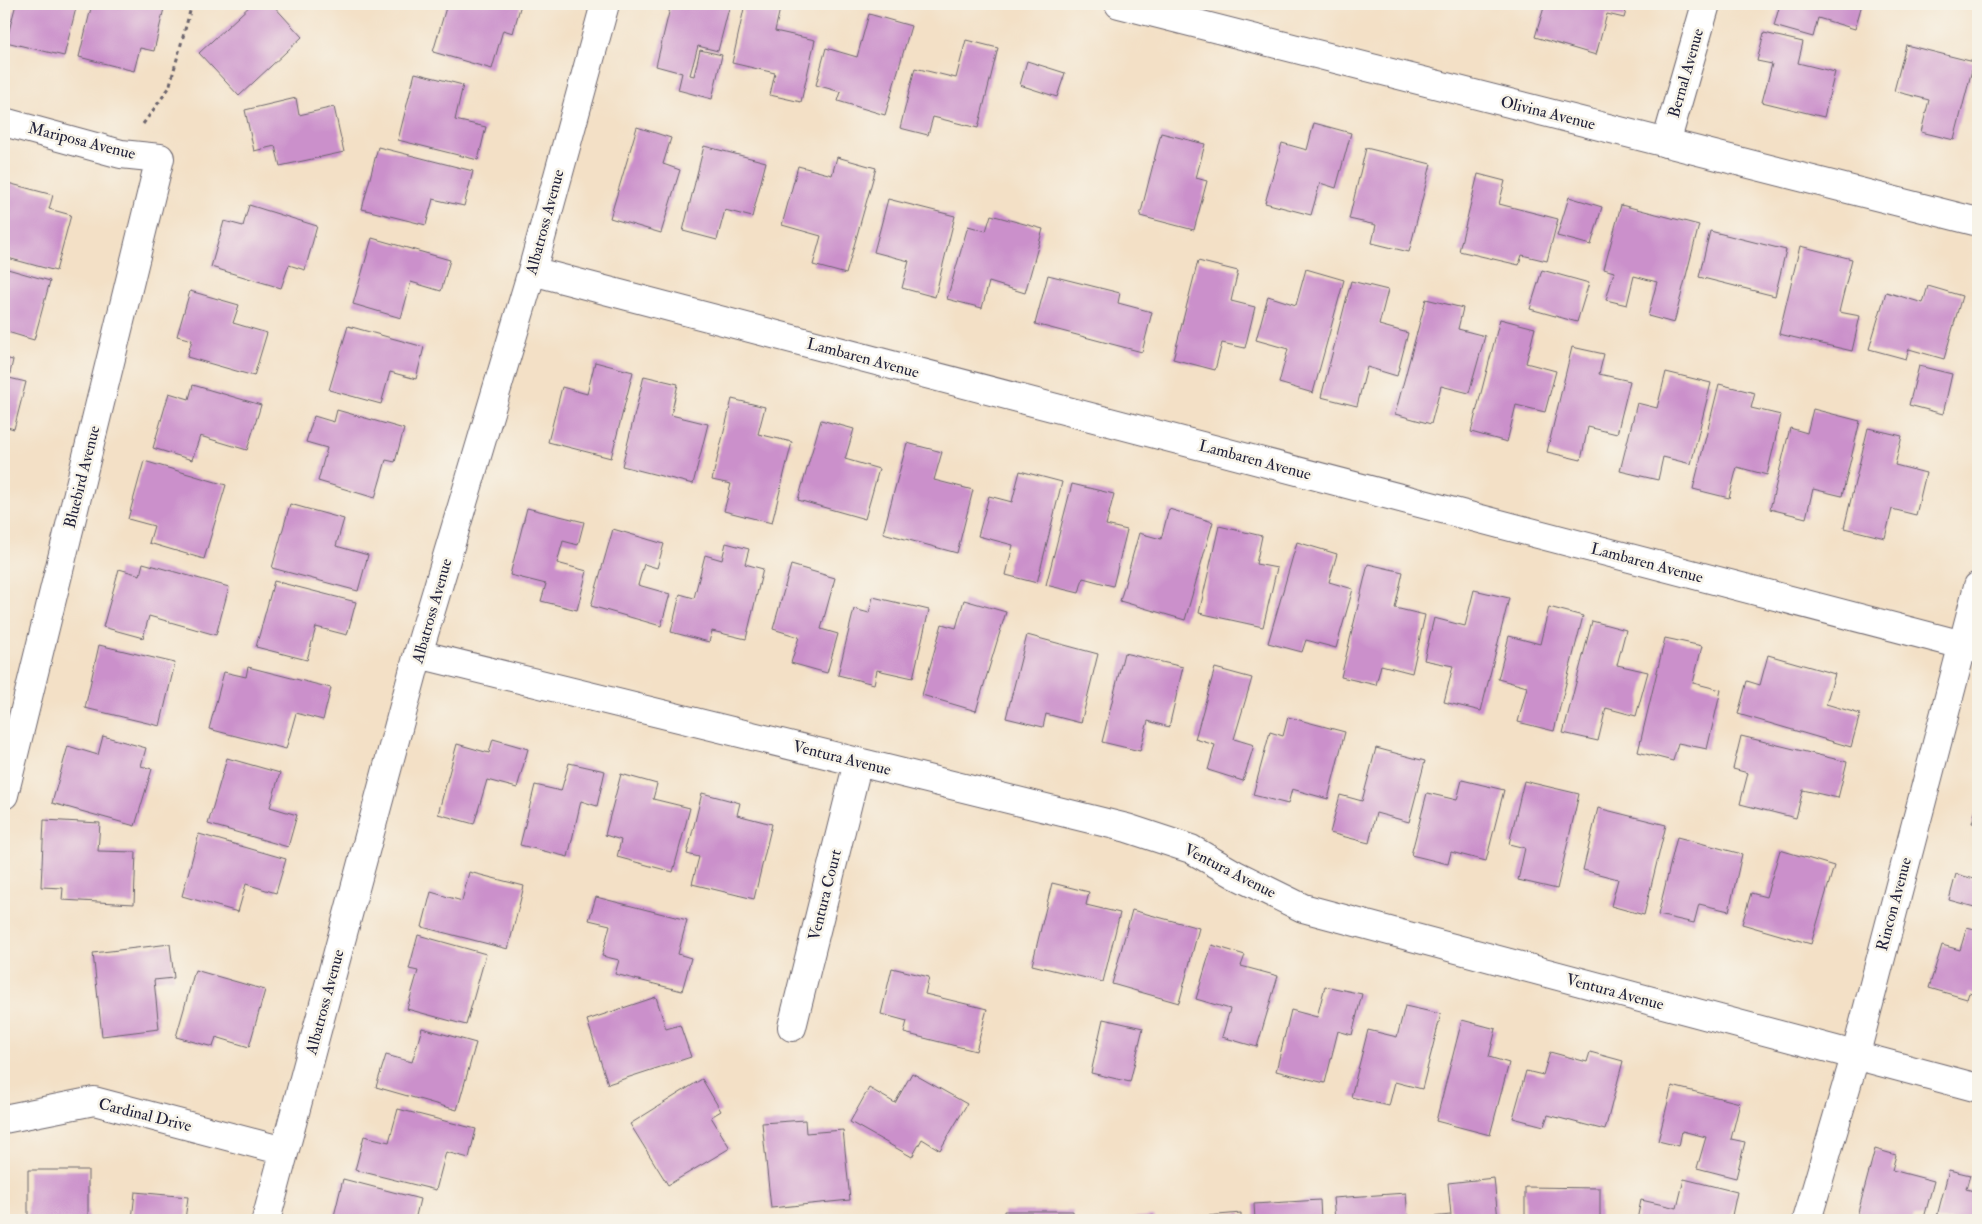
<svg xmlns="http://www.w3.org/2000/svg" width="1982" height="1224" font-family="'IM FELL Double Pica',serif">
<rect width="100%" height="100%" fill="#f7f3e8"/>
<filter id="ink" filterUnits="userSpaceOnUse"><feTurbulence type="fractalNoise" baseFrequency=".02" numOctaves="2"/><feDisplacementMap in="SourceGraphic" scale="10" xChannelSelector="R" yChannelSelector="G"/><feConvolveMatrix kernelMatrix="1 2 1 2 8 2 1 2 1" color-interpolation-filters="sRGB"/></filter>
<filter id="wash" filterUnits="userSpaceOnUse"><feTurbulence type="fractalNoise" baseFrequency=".0096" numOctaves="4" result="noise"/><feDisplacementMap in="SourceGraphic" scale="20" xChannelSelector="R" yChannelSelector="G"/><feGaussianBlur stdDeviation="1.12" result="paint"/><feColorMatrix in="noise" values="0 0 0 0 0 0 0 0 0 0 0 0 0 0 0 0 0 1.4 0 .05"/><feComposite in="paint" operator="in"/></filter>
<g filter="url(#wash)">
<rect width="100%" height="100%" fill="#f3e0c6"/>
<g id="blocks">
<path fill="#cb90cb" d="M16,4H77L64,56L6,42Z
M92,4H165L154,51L140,48L134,71L79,57Z
M252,4H272L302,37L239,96L199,53Z
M447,4H521L513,33L503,30L492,69L433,52Z
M671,4H730L718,51L698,46L690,75L694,76L700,50L722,55L712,99L678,90L682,73L656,66Z
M745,4H781L775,31L815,40L801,102L770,95L775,73L732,63Z
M1545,4H1628L1624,18L1607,14L1596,55L1535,37Z
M1780,4L1796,6L1797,4H1862L1855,29L1818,18L1813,37L1774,26Z
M869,14L911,26L885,115L838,101L841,92L816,85L826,48L857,57Z
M1764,33L1803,42L1798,63L1835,72L1824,117L1762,102L1772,64L1757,61Z
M966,40L998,48L978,128L933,117L928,135L900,128L915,68L956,78Z
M1906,45L1974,62L1954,140L1921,132L1929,100L1894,91Z
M1027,61L1065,73L1057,97L1020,85Z
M415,73L463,85L455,120L486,127L478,160L398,140Z
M296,98L299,115L334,107L344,152L280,166L275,146L254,151L245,110Z
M1314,123L1351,133L1336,188L1320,183L1311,215L1265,203L1282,143L1307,150Z
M637,127L671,138L663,164L680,170L661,233L610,218Z
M1161,133L1205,144L1196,178L1207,181L1194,230L1140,216Z
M704,146L766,162L752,217L725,210L717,240L683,231Z
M378,147L473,171L464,206L433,199L426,225L362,209Z
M1366,148L1431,164L1409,252L1372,243L1376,225L1349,219Z
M837,157L876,168L846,274L813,265L821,236L782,225L798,166L832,175Z
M1478,174L1505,181L1499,204L1558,219L1547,261L1522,255L1519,265L1459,251Z
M4,182L53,195L49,209L71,215L56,271L4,257V246L7,233L4,232Z
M1569,197L1602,207L1591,245L1557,236Z
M888,199L955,216L935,297L902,288L909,261L874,252Z
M249,205L317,226L305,270L289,265L281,288L211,267L224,221L243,226Z
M1621,205L1699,225L1674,323L1648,316L1657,282L1634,276L1627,305L1606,300L1614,272L1604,269Z
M991,215L1043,229L1025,293L989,282L982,308L947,299L968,226L986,231Z
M1710,231L1786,250L1775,296L1699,277Z
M372,238L450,260L441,291L411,282L401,318L353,304Z
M1800,246L1852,259L1839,312L1860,316L1852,351L1779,334Z
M1198,261L1238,271L1231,301L1255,307L1245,348L1222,343L1215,370L1173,359Z
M4,268L50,281L34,340L4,331Z
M1306,269L1344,280L1313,393L1279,383L1288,349L1256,340L1268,296L1296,305Z
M1542,270L1589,283L1577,322L1530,309Z
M1048,275L1120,293L1118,303L1152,312L1142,352L1035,324Z
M1351,281L1388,290L1379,325L1408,333L1397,376L1367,367L1357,406L1321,397Z
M1928,286L1962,296L1944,359L1909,349L1906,359L1869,349L1886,292L1923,303Z
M190,291L239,305L233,323L267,333L254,376L187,357L192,340L177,336Z
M1426,299L1463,308L1458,329L1485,336L1469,393L1441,386L1431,424L1395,414Z
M1500,319L1535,328L1526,363L1556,371L1545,412L1516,405L1507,442L1471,432Z
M348,326L424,347L416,379L390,372L381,404L329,390Z
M1572,347L1604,354L1599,374L1630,381L1617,434L1588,427L1581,460L1547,452Z
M4,358L13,360L9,378L26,382L14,429L4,426Z
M595,362L633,372L611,458L548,442L562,387L587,394Z
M1919,366L1952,374L1943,414L1909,405Z
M1666,372L1711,383L1691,464L1663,457L1658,480L1620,471L1637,403L1657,408Z
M644,376L678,384L671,415L708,424L693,484L622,466Z
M1719,384L1755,393L1751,408L1781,415L1767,475L1737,467L1729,498L1693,489Z
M193,385L261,405L247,450L200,436L192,460L153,448L169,393L189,399Z
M732,399L765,407L758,434L792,442L772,523L724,511L731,484L712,480Z
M1813,409L1860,421L1842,496L1813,489L1806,518L1770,509L1790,428L1807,433Z
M337,410L404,429L395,462L386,460L375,498L318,481L327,448L306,442L314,416L334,422Z
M821,420L854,429L845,459L879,469L865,519L798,500Z
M1868,428L1902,436L1895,465L1926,473L1916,515L1892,509L1885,538L1844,528Z
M907,443L942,452L934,480L973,490L957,553L883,533Z
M144,461L226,485L204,559L149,543L154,526L128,519Z
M1020,471L1062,482L1037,583L1006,575L1013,545L978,536L989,496L1012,502Z
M1072,484L1114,494L1106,525L1127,530L1113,586L1083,578L1079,593L1046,585Z
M290,504L344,519L336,546L368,555L358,591L272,568Z
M527,508L584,522L578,545L563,541L557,563L587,571L577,610L541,601L546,584L510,575Z
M1169,509L1213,522L1185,620L1120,601L1139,533L1161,539Z
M1219,526L1262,536L1256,564L1277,568L1263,627L1199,613Z
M613,529L664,544L657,568L644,564L638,585L670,594L661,626L591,606Z
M1297,542L1337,554L1329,582L1353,589L1336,648L1306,640L1302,652L1268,643Z
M726,543L749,549L745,564L763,569L746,639L712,631L709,642L671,632L680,594L694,598L705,555L722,560Z
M143,563L229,587L216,635L149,616L143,638L103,627L119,569L140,575Z
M1368,564L1403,572L1395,608L1425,615L1412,673L1381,665L1376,685L1341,677Z
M791,565L835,578L821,629L838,634L827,673L791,663L799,637L773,629Z
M274,581L356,602L347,635L316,627L307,660L256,647Z
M1474,590L1509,598L1481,711L1444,702L1453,666L1424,660L1434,618L1465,626Z
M873,597L929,610L913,678L877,670L874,684L838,675L854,609L869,613Z
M964,600L1006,612L976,711L922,695L942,624L956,628Z
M1549,607L1583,616L1554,731L1518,722L1527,687L1498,679L1509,636L1540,644Z
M1592,621L1626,630L1617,665L1648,672L1636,716L1606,708L1598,741L1563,733Z
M1027,635L1098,654L1081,723L1046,714L1043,727L1006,718Z
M1665,638L1702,646L1693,683L1721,690L1707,749L1678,743L1673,761L1638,752Z
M99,645L175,663L160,726L85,708Z
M1124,653L1183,667L1169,727L1148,721L1140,751L1102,742Z
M1768,655L1835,674L1826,704L1860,714L1851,747L1738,714L1747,681L1760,685Z
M248,667L331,688L323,720L296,713L286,749L209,729L224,672L246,677Z
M1215,668L1252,678L1234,739L1254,745L1243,781L1208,770L1215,745L1195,739Z
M1288,717L1345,732L1328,799L1292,789L1288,804L1253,795L1270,732L1283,736Z
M103,736L146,748L141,766L152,769L135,826L52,803L68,746L98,755Z
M1741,736L1847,762L1838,798L1803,790L1796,818L1740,804L1748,773L1733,769Z
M493,739L528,749L517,788L487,780L474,824L438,814L457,744L489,753Z
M1376,748L1425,761L1409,822L1376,813L1369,843L1330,833L1340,795L1362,801Z
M227,758L280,773L270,807L297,815L288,847L208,824Z
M569,763L605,771L597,806L581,801L568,857L520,845L535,785L561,791Z
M621,774L657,784L653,799L690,808L673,872L617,857L621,840L605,835Z
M1462,780L1504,790L1486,861L1451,852L1448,864L1411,855L1427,793L1457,800Z
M1524,781L1579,794L1557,889L1518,880L1525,848L1509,844Z
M702,793L740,803L737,815L772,824L754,899L692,884L699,857L687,854Z
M1978,801V824L1972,823Z
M1598,808L1666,825L1644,915L1611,906L1618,879L1583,870Z
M44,820L100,823L98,851L136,852L134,904L62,900L63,888L41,887Z
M199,834L286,859L276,893L246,884L238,912L182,896Z
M1677,837L1742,854L1729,911L1699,904L1694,923L1658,915Z
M1780,850L1834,866L1811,944L1742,924L1751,893L1766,897Z
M469,872L524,886L508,949L422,927L431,892L462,901Z
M1956,874L1978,880V908L1949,900Z
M1052,883L1089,892L1086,905L1120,913L1103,982L1032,965Z
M596,897L687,920L678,954L691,958L682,991L615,974L619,960L602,956L610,925L589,920Z
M1132,910L1199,928L1179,1003L1112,984Z
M1967,927L1978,930V996L1969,993L1967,999L1929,988L1942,945L1960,950Z
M418,935L486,954L466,1025L407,1009L418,971L409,969Z
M170,944L174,978L154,980L159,1029L102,1036L93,953Z
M1212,945L1245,955L1241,966L1278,976L1257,1047L1222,1037L1230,1009L1196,999Z
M892,968L929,977L925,994L987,1009L976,1051L904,1033L907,1021L881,1014Z
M195,970L265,990L249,1047L216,1037L213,1047L176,1037Z
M1325,986L1362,994L1352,1035L1338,1031L1325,1083L1276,1071L1291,1010L1317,1017Z
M656,997L666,1029L680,1025L691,1057L608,1084L587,1020Z
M1405,1006L1441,1014L1422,1089L1395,1082L1389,1106L1351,1097L1368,1030L1397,1037Z
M1103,1019L1143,1028L1130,1082L1091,1073Z
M1462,1020L1496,1029L1489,1057L1509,1063L1490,1135L1436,1121Z
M422,1028L476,1043L457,1110L376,1087L386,1055L412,1062Z
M1550,1052L1587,1062L1590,1052L1623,1061L1605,1130L1548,1115L1544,1126L1513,1118L1526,1071L1543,1075Z
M912,1073L967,1104L940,1150L922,1139L912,1157L850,1122L869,1088L895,1103Z
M702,1079L721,1111L711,1117L730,1148L668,1185L630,1124Z
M1672,1086L1740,1103L1731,1139L1745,1142L1736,1178L1697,1168L1706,1137L1682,1131L1679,1146L1658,1141Z
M398,1109L476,1129L469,1158L446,1152L436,1190L355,1170L364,1136L389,1142Z
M805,1120L806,1133L843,1130L850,1200L771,1208L762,1123Z
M1875,1149L1896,1155L1892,1170L1934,1181L1924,1218L1914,1216L1913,1220H1856Z
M28,1170H88V1220H28Z
M1949,1170L1970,1175L1966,1189L1978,1192V1220H1936Z
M1494,1178L1498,1220H1421V1218L1451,1215L1448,1183Z
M343,1179L420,1199L415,1220H333Z
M1684,1179L1737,1192L1731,1220H1637L1641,1200L1677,1208Z
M1525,1187L1600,1188V1220H1525Z
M135,1192L188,1197L185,1220H132Z
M1406,1193L1408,1220H1335L1333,1198Z
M1320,1200L1321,1220H1255L1254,1204Z
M1004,1211H1073V1220H1004Z
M1241,1213V1220H1173V1219Z
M1153,1216L1154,1220H1120V1219Z"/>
</g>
</g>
<g filter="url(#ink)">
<use href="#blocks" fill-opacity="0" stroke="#6b646c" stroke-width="1"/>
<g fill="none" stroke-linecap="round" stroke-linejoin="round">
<defs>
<path id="minor" d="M4,122L121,154L160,158L4,795
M1666,143L1706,4
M532,271L1978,649
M418,654L1127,828L1191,849L1236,875L1303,908L1978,1088
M792,1027L858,762
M4,1119L94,1101L284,1151
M266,1220L418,654L532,271L605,4"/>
<path id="tertiary" d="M1119,4L1978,222
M1807,1220L1855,1057L1978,586"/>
</defs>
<use href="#minor" stroke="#6b646c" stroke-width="30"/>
<use href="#tertiary" stroke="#6b646c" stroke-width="30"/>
<path stroke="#6b646c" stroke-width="3" stroke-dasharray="4 4" stroke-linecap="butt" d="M143,124L169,88L192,4"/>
<use href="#minor" stroke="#fff" stroke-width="28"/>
<use href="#tertiary" stroke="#fff" stroke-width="28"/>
</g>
</g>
<g text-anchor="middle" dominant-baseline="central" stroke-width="5" stroke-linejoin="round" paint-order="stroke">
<g font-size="16" fill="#22223b" stroke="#f7f3e8">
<text transform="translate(1686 73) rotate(-74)">Bernal Avenue</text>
<text transform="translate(1548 113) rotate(14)">Olivina Avenue</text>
<text transform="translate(82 141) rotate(14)">Mariposa Avenue</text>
<text transform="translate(545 222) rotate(-75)">Albatross Avenue</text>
<text transform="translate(863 358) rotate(15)">Lambaren Avenue</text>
<text transform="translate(1255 460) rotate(15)">Lambaren Avenue</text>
<text transform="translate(82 477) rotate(-76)">Bluebird Avenue</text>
<text transform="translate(1647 563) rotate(15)">Lambaren Avenue</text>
<text transform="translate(432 611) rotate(-74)">Albatross Avenue</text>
<text transform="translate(842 758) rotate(14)">Ventura Avenue</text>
<text transform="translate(1230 871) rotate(27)">Ventura Avenue</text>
<text transform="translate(825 895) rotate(-76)">Ventura Court</text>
<text transform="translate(1894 904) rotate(-75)">Rincon Avenue</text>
<text transform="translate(1615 992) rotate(15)">Ventura Avenue</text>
<text transform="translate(325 1002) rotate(-75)">Albatross Avenue</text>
<text transform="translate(145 1115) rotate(14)">Cardinal Drive</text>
</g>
</g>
<rect width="1982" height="1224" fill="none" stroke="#f7f3e8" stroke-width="20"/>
</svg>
